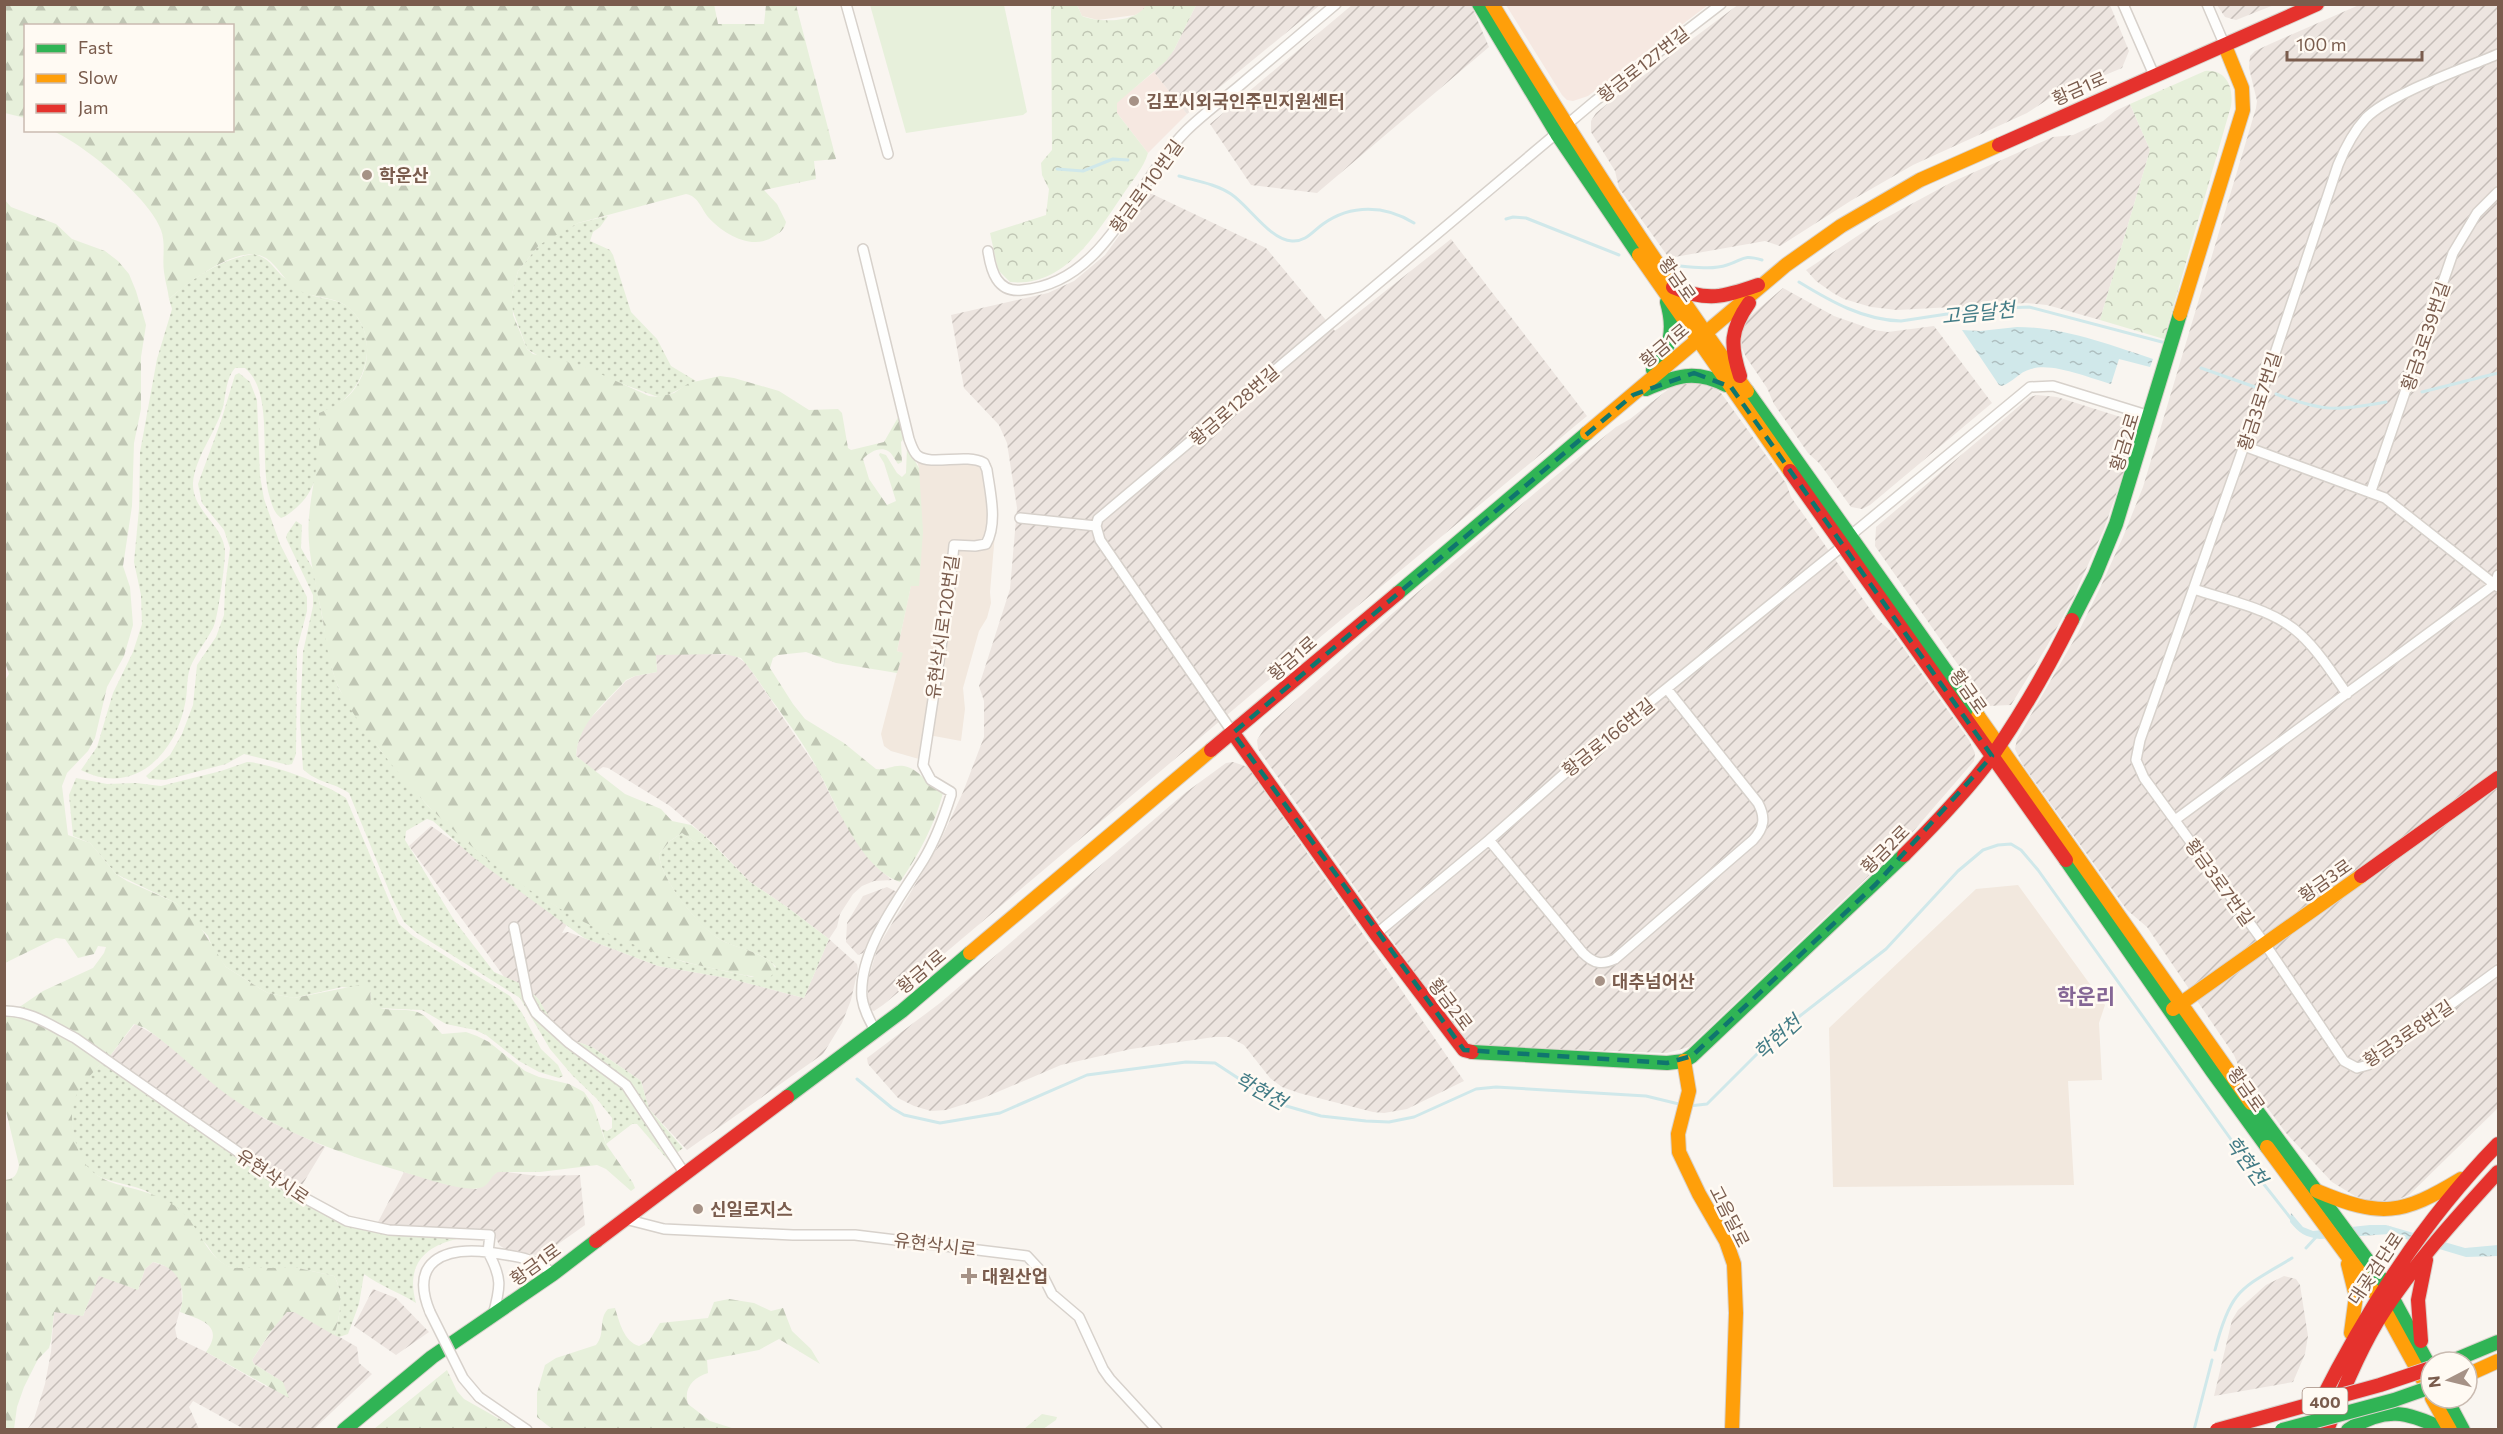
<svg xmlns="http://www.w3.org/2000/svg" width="2503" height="1434" font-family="Commissioner,'Noto Sans KR',sans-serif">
<defs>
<pattern id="industrial-furrows" width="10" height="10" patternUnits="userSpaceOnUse" patternTransform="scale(1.5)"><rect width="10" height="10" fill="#ede5e0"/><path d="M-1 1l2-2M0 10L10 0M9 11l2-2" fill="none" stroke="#c5bdb8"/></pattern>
<pattern id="grass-dots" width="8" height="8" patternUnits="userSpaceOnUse" patternTransform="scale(1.5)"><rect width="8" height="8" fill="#e7f0db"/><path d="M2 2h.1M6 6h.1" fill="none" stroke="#c0c6b4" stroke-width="1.8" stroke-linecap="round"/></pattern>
<pattern id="forest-firs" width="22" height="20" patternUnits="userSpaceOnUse" patternTransform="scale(1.5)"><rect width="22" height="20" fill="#e7f0db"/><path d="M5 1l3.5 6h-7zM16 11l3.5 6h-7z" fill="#c0c6b4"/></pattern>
<pattern id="park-crowns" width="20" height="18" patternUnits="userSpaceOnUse" patternTransform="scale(1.5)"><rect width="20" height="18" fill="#e7f0db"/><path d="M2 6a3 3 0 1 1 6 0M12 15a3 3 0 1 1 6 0" fill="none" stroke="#c0c6b4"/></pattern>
<pattern id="water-ripples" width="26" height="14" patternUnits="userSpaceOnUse" patternTransform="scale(1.5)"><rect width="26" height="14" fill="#d0e8ea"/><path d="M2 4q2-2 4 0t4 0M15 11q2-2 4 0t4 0" fill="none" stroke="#aebfc0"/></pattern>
</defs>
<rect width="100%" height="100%" fill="#f9f5f0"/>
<path fill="#f2e8de" d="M1077,5H1146L1143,11L1135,15L1098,20L1082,16Z
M917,461L991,463L997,510L990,592L991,603L987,618L979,631L963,688L965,709L961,741L923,734L919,759L891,751L884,746L881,734L902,653L897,651L911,585L919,586V468Z
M2018,885L2105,1005L2099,1023L2102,1080L2068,1081L2074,1185L1833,1187L1829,1028L1976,889Z"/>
<path fill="#f6e8e1" d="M1506,5H1708L1588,96L1573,101L1567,100L1562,95Z
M1154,72L1187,114L1148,153L1117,113L1115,107L1117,102Z"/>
<path fill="url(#industrial-furrows)" d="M1739,4L2110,5L2129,51L2122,68L2050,98L2027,113L1913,165L1852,200L1780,246L1765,241L1669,258L1619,188L1615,171L1591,132V121L1596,113L1623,91Z
M1196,5H1320L1187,114L1154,72L1174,50Z
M1352,5H1471L1489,47L1317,193L1251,185L1210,124Z
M2217,5H2274L2236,20L2225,17Z
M2359,5H2498V1108L2409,1195L2394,1201L2379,1202L2355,1196L2332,1182L2286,1133L2241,1072L2234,1055L2147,927L2127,910L2023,765L2015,749L2017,739L2078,633L2100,588L2123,537L2143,487L2256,108L2257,101L2249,68L2250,56L2255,51L2270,44Z
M2130,104L2150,150L2100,320L2047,305L2026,303L1897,310L1871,307L1844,299L1833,293L1816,281L1806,270L1880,221L1952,182L2053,137L2073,135L2103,121L2115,111Z
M1150,193L1266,248L1335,331L1451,239L1587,416L1272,677L938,959L883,1005L874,1011L871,1010L868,1005V979L878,947L937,848L963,792L984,737V701L979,686L1010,589L1017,508L1007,443L999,425L964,388L951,315L1048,293L1074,281L1105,255Z
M1783,288L1834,316L1874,330L1888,332L1934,326L1992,403L1870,505L1862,509L1851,507L1820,464L1808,453L1774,404L1767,388L1746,357L1742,348L1741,333L1748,318Z
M1688,380L1706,382L1721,393L1786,483L1791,497L1877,619L1892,632L1969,740L1975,753L1974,761L1903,843L1689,1047L1667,1053L1474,1046L1462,1040L1258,749L1257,740L1264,729L1393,613L1542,487L1616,427L1630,419L1670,388Z
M2037,395L2057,397L2127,419L2136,437L2104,529L2074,596L2047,646L2011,705L1987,706L1875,546L1876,527L2018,407L2030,397Z
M674,653L734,655L746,663L817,768L837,809L861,847L877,867L892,880L874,881L862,886L853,894L840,914L837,927L829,939L857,964L858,969L851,1000L842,1023L823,1054L687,1150L649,1109L641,1081L592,1047L572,1040L551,1022L539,1000L526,986L510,985L409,846L431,826L570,919L562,933L568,932L658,966L727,978L804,998L829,939L787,907L750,882L710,840L670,806L608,768L603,767L595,772L576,756L577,746L584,725L626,681L635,676L657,672L656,655Z
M1233,762L1248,767L1464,1081L1407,1109L1384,1113L1373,1112L1299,1093L1282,1087L1270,1078L1244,1045L1229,1037H1214L1131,1049L1061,1065L981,1099L946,1110L931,1111L914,1106L898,1098L868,1064L867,1058L940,1003L1185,793L1226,763Z
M887,887L897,892L863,953L858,955L846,942L847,923L863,896Z
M135,1024L155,1035L263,1118L325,1147L299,1190L110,1056Z
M498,1171L538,1176L580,1175L585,1225L547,1252L536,1255L505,1249L499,1245L493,1231L377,1224L404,1172L446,1184L477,1189Z
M153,1262L168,1267L177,1274L181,1281L182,1303L175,1328L177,1338L206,1352L267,1387L278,1379L254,1364L252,1360L281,1317L287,1312L294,1311L357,1347L359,1363L372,1374L314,1429H244L193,1401L189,1407L199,1429L27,1430L34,1419L45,1384L51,1352L54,1311L83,1316L99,1275L138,1290L145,1269Z
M2284,1276L2296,1279L2300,1285L2308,1336L2305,1354L2293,1382L2214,1396L2232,1320L2238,1310L2266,1285Z
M373,1289L396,1298L429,1332L396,1355L354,1326Z"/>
<path fill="url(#grass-dots)" d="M608,216L600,227L593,232L590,241L610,250L613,255L631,312L657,339L671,366L696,381L666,396L658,397L560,361L542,358L527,349L511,306L512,294L518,271L539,245L547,238L578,223Z
M254,254C269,258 272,266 282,276C289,282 298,287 305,292C318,300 335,297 348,307C380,334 369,384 336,406C332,409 325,411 319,413C323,446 323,485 296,508C291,512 287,516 281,518C274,513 272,505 270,498C258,460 275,393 245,368H235C226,378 226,394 223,407C216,432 195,457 193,483C192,512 224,524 225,552C225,564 218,619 213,628C206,642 196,653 190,668C186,680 188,692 185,704C175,755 133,797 81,770L97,747L113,693L133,652L142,624L141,595L134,562L139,509L140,452L157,359L172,309L169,299C194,277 221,259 254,254Z
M239,373L250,382L257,400L260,476L264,499L280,544L307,597V611L297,649L296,754L292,764L288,765L244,754L226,764L165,780L149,779L146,776L170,755L182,734L193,705L197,665L216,637L224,615L225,587L230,548L224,530L202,503L198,484L221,421L235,375Z
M296,521L302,525L301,548L313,569L332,669L339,689L380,750L428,806L492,861L527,887L556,906L610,934L684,962L752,977L776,967C762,951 739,950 721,940C699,928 660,879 659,854L670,841L682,833L695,842H700L705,836L750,882L787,907L829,939L804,998L727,978L658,966L584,938L474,858L433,821L427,819L406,831L405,840L454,920L494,972L526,986L539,1000L552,1022L572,1040L592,1047L641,1081L649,1109L683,1148L668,1160L637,1124H632L606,1144L602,1129L607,1131L612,1128V1118L597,1099L572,1075L550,1049L520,998L417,933L404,922L392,898L349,793C335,783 315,782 303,769L300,721L303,652L313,606V595L286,538L287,534Z
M247,762C267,762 331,786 346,798L399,924L413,936L510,996L522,1013L541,1049L558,1065L563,1076L559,1078L539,1072L519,1061L486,1035L475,1030L446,1024L422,1010L376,1008L371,1003L370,990L342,987L294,998L268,993L259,988L226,967L213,949L208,936L176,903L116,874L90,843L73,836L69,795L76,778L107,784L136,783L161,786L221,771Z
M103,1062L203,1134L344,1224L392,1234L457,1236V1239C422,1247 406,1267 416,1303C399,1292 380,1286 364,1274L359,1304L348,1334L339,1337L334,1335C340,1319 344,1291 334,1276L298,1268H232C220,1264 214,1256 207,1245C190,1229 173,1208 153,1195C136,1183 111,1185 93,1173C74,1160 66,1113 76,1093C82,1081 94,1071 103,1062Z"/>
<path fill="url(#forest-firs)" d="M714,4L718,24H764L766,5H796L836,159L814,161L816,179L764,190L777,204L786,222C784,231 778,234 771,238C750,250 722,233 708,217C701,208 698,196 686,194L578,223L539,245L518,271L512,294L513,315L527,349L533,354L583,366L649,396L658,397L674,393L689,383L720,376L734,378L779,391L809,410L838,409L842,413L848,448L851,450L884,442L900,414L905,437L901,442L902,462L898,464C895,460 892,453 888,451C880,446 868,453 863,459L869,479L887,505L896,501L884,463L879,455L880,453L886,455L897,473L902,477L906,473L907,447L919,468L923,532L919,586H911L897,651L903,653L897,673L836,663L806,652L778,655L773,658L770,668L793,704L805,719L844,743L876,769C886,771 893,764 904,766C920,769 928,786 943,793C934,826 919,854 900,882C860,868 836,803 817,768C804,744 787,721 771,699C761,685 752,670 741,658L725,654L656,655L657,672L635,676L626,680C605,703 578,723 576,756L625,794L661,809L672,821L691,825L705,836L700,842H695L682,833L670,841L659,854C660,879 699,927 721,940C735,948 773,954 776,971L769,978C749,977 730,972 711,968C577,939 452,850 372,739C356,718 339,695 332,669C327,652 325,633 322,615C316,583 306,550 309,517C312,481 323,450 319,413C332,408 344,402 353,391C373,366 373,324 345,305C331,296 312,298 298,290C285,282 278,266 266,258C240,242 188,283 169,299C168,290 165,281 164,272C162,258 166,244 161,230C151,199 83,144 53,131L232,130V26H26L25,118L5,113L4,5Z
M4,199L11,207L56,224L72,239L105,251L118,261L129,274L136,291L146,325L141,357V409L134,443L132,506L123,566L130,587L133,625L124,656L107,687L95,738L88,751L67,773L62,786L68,835L90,843L116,874L127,881L176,903L197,922L226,967L259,988L268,993L294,998L365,984L370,990L371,1003C383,1014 403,1007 417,1012C427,1015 435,1027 442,1034L466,1032L477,1036L489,1042L525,1071L539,1077L569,1084L584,1092L593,1105L606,1144L633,1183L635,1188L631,1191L606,1169L597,1165L540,1172H498C491,1175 490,1184 483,1187C468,1193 434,1181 420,1177C358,1159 297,1140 242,1105C207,1083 179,1051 145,1028L134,1024L110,1056L56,1022L18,1008L43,991L93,968L104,953L106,947L98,946L94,954L78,958L65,939L56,938L5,963L4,682L9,674L4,660Z
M4,1015C40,1015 74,1044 103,1062C82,1084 68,1096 73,1129C84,1200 133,1175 178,1208C200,1225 205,1259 233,1268H298L334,1276C344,1291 340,1319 334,1335L294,1312H287L271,1331L252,1360L254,1364L283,1382L289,1398L206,1352C225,1325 201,1320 180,1312C187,1288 180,1268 153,1262L145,1269L138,1290L99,1276L83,1316L54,1312L51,1341L49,1348L38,1359L24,1387L17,1407L14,1429H5V1180C14,1179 17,1175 19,1165L5,1107Z
M729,1299L754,1303L771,1311L783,1308L792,1331L811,1349L820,1364L779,1339L759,1350L707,1360L708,1373C694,1377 683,1388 688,1404L710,1421L735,1429H552L537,1417V1393L545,1365L556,1358L596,1345C606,1333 598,1319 608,1309L615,1308C619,1321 624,1342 639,1346L649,1341L660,1323L708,1318L714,1302Z
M447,1370L457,1391L464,1399L517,1429H374Z
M1042,1414L1057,1417L1056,1420L1043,1429H1024Z"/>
<path fill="url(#park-crowns)" d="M1051,5H1077L1082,16C1098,23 1137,23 1146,5H1196L1174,50L1166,61L1117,103V113L1148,153C1144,168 1130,183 1122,196C1096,234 1064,288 1010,282L998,270L990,233L1046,215L1049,189L1042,175L1041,163L1052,150Z
M2205,71C2226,69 2234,87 2231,106L2164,339L2100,320L2150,150L2130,104Z"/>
<path fill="#e7f0db" d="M870,5H1004L1027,112L1023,115L906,133Z"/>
<path fill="url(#water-ripples)" d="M2017,327C2063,327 2110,345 2153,359L2150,367L2119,359L2111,384C2089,378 2052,362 2031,369C2019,372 2013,382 2002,386L1999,385L1962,330L1980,331Z
M2291,1213L2303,1227L2313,1231L2370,1225H2386L2465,1248L2498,1245V1256L2466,1257L2389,1234L2320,1239C2305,1237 2299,1233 2290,1222Z"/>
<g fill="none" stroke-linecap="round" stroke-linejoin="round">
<path stroke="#d0e8ea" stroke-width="3" d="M1057,169L1083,171L1113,159L1128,160
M1179,176C1197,181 1216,184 1231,194C1249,206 1270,240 1292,241C1306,242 1313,231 1323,224C1351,204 1385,205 1414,223
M1506,219L1513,217L1526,218L1619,255
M1679,266C1694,267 1712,270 1727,265C1744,260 1742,254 1762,260
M1799,282C1830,301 1863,320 1901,321L1980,309L2029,307L2162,342
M2201,368L2255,387
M2422,392L2498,373
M2276,394C2323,412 2337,411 2386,402
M857,1079L892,1108L904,1115L940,1123L1000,1113L1087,1075L1186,1062L1215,1063L1276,1103L1321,1116L1366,1121L1389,1122L1414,1117L1476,1089L1496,1087L1646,1096L1683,1105
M1689,1106L1707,1104L1778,1033L1886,949L1958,871L1983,850L1998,845L2011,844L2021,850L2038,870L2255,1173L2292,1220
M2306,1248L2317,1236
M2215,1350C2231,1288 2241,1289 2292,1258
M2194,1430L2212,1360"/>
<defs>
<path id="street" d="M846,4L888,154
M2123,4L2154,75
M2207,4L2225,46
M2498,54C2464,69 2391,93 2366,118C2353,132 2345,148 2338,165L2244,446L2140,740L2136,760L2144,778L2265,944L2344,1061L2357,1068L2368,1065L2498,970
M863,249L909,439C911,444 913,452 918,456C932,466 966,453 984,463L987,470C990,492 998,523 986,544L975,546L954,545L949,595L923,765L931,780L951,792V795C944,817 936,839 924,859C900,898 858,950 862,998C864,1011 870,1021 876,1032
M988,251C991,271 997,293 1022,290C1107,283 1134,183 1186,131C1202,115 1221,101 1238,87C1271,59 1303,32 1336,4
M2244,446L2385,498L2498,587
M2371,491L2453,253L2477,213L2498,192
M1020,518L1096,526
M1851,535L2030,387L2053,386L2150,416
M2194,589C2229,601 2274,609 2301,635C2319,652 2333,674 2347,694
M1233,733L1100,540L1096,526L1098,519L1595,101L1721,4
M2175,820L2495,584L2498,575
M1489,840L1583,953C1594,964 1602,965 1615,959L1753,840C1764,828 1766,818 1758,803L1667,689
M514,927L528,998L536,1013L569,1043L626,1085L685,1174
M1376,934L1489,840L1598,744L1844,545
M4,1011C30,1010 53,1027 75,1038L301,1196L347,1221L389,1230L490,1235L488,1252C511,1256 536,1257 553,1274
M625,1219L664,1229L793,1235H855L1027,1256L1040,1270L1052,1294L1079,1317L1103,1369L1110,1379L1157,1430
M430,1312C409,1261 444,1247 488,1252C502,1278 501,1286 493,1315
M479,1397L527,1430"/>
<path id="fast" d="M1479,4L1557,134L1639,255
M1653,370C1671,347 1675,330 1667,302
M1646,389C1677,376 1694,369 1726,385
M1747,391L1978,716
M1398,593L1587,433
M2072,620L2095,575L2116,524L2180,314
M2066,860L2212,1071L2267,1147
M1472,1052L1667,1063L1684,1061L1692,1056L1904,855
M787,1097L902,1011L970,953
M2251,1103L2385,1284L2431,1369
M2450,1362L2498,1342
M2446,1398L2463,1430
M344,1430L432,1357L553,1274L596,1241
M2348,1430C2385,1406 2407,1411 2445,1430"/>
<path id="slow" d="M1492,4C1572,136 1656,266 1747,391
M1639,255L1790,471
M2180,314L2243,110L2242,88L2225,46
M1587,433L1786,265L1841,226L1920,180L1999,145
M1978,716L2251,1103
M970,953L1211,750
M2173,1009L2361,876
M1684,1061L1689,1091L1678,1134L1679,1152L1699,1194L1726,1241L1734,1264L1736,1313L1732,1430
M2267,1147L2377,1296L2423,1380
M2317,1191C2381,1218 2402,1215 2461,1179
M2348,1264L2356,1296L2351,1333
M2467,1375L2498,1361
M2432,1398L2450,1430"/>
<path id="jam" d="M1999,145L2317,4
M1673,287C1707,302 1724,297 1758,285
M1740,376C1730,345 1730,330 1749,303
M1790,471L2066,860
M1233,733L1376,934L1464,1050L1472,1052
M1211,750L1398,593
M1904,855C1934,825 1969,789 1993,755C2022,713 2049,666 2072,620
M2361,876L2498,778
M596,1241L787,1097
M2421,1341L2418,1300L2426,1260
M2319,1405C2367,1309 2423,1221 2498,1144
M2327,1430C2342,1393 2357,1356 2377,1322C2411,1267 2455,1219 2498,1172"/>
</defs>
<use href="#street" stroke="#d7d1cb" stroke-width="12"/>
<use href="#fast" stroke="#d9d2cb" stroke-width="16"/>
<use href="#slow" stroke="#d9d2cb" stroke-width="16"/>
<use href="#jam" stroke="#d9d2cb" stroke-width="16"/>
<use href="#street" stroke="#fefefd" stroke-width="9"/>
<use href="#fast" stroke="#30b455" stroke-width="14"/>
<use href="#slow" stroke="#ff9f0a" stroke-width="14"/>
<use href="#jam" stroke="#e5322d" stroke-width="14"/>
<defs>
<path id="street-bridge" d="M430,1312L463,1378L479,1397"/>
<path id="fast-bridge" d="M2282,1430L2394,1400L2431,1387"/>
<path id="jam-bridge" d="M2217,1430L2380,1385L2431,1368"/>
</defs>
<use href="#street-bridge" stroke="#d7d1cb" stroke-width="12" stroke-linecap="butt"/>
<use href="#fast-bridge" stroke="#dad1cc" stroke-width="16" stroke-linecap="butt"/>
<use href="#jam-bridge" stroke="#dad1cc" stroke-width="16" stroke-linecap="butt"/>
<use href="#street-bridge" stroke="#fefefd" stroke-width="9"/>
<use href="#fast-bridge" stroke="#30b455" stroke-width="14"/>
<use href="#jam-bridge" stroke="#e5322d" stroke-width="14"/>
</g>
<path fill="none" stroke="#0f766e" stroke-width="4.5" stroke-dasharray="12 8" stroke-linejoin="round" d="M1694,373L1731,387L1992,756L1876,884L1692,1056L1667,1063L1464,1050L1233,733L1633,395Z"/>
<g fill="#a69286" stroke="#fffaf3" stroke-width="2">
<circle cx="1134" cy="101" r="6"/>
<circle cx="367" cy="175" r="6"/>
<circle cx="1600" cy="981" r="6"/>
<circle cx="698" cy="1209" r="6"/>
<path d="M966 1267h6v6h6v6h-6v6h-6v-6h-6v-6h6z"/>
</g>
<g text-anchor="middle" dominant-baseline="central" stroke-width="5" stroke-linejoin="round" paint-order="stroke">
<rect fill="#fffaf3" stroke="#a28b7f" stroke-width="1.5" x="2302.5" y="1388" width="45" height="26" rx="4.5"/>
<g font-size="16" font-weight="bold" fill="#7a5c4d">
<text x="2325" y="1401">400</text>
</g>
<g font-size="18" fill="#7a5c4d" stroke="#fffaf3">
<text transform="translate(1643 64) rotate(-38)">황금로127번길</text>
<text transform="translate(2079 88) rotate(-24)">황금1로</text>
<text transform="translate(1146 186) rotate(-54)">황금로110번길</text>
<text transform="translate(1678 279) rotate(55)">황금로</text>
<text transform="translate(2425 336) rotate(-71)">황금3로39번길</text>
<text transform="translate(1664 345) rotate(-40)">황금1로</text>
<text transform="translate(2259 401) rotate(-72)">황금3로7번길</text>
<text transform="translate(1234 405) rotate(-41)">황금로128번길</text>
<text transform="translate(2124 442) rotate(-73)">황금2로</text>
<text transform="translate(942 627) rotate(-82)">유현삭시로120번길</text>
<text transform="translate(1292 658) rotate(-41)">황금1로</text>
<text transform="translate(1969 691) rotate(55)">황금로</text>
<text transform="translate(1608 737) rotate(-39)">황금로166번길</text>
<text transform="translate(1885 849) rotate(-45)">황금2로</text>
<text transform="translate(2325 880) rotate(-35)">황금3로</text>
<text transform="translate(2220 882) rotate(54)">황금3로7번길</text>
<text transform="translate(921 971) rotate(-40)">황금1로</text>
<text transform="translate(1451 1004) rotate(53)">황금2로</text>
<text transform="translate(2408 1033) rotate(-34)">황금3로8번길</text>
<text transform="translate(2247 1089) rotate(55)">황금로</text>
<text transform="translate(273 1176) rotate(34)">유현삭시로</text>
<text transform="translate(1730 1216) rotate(63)">고음달로</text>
<text transform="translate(935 1244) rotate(7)">유현삭시로</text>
<text transform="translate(535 1264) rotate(-36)">황금1로</text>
<text transform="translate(2375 1268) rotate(-56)">대곶검단로</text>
</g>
<g font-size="18" font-weight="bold" fill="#7a5c4d" stroke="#fffaf3" text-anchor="start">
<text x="1146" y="101">김포시외국인주민지원센터</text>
<text x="379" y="175">학운산</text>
<text x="1612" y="981">대추넘어산</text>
<text x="710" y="1209">신일로지스</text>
<text x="982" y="1276">대원산업</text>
</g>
<g font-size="20" font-style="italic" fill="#437c86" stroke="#fffaf3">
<text transform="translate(1978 312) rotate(-6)">고음달천</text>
<text transform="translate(1777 1037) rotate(-42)">학현천</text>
<text transform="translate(1261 1090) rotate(29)">학현천</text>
<text transform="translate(2247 1160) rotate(54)">학현천</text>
</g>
<g font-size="21" font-weight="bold" fill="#846695" stroke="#fffaf3">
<text x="2086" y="995">학운리</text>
</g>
</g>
<rect width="2503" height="1434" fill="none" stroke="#7a5c4d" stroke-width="12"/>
<rect x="24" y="24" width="210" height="108" fill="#fffaf3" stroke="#cabbb1" stroke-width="1.5"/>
<rect x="36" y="44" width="30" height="9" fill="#30b455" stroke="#cabbb1" stroke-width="1.5"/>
<text x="78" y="54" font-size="18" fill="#7a5c4d">Fast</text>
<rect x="36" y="74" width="30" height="9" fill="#ff9f0a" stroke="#cabbb1" stroke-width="1.5"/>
<text x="78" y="84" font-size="18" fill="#7a5c4d">Slow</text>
<rect x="36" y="104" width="30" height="9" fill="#e5322d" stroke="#cabbb1" stroke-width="1.5"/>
<text x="78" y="114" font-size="18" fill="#7a5c4d">Jam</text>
<g transform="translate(2449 1380) rotate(263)"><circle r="28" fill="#fffaf3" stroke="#cabbb1" stroke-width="1.5"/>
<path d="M0-4.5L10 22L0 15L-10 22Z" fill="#a69286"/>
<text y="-9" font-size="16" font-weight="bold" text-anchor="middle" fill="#7a5c4d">N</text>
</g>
<path d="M2287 51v9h135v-9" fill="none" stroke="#7a5c4d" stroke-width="3"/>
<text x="2296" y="51" font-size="18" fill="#7a5c4d" stroke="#fffaf3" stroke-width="4.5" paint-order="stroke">100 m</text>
</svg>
